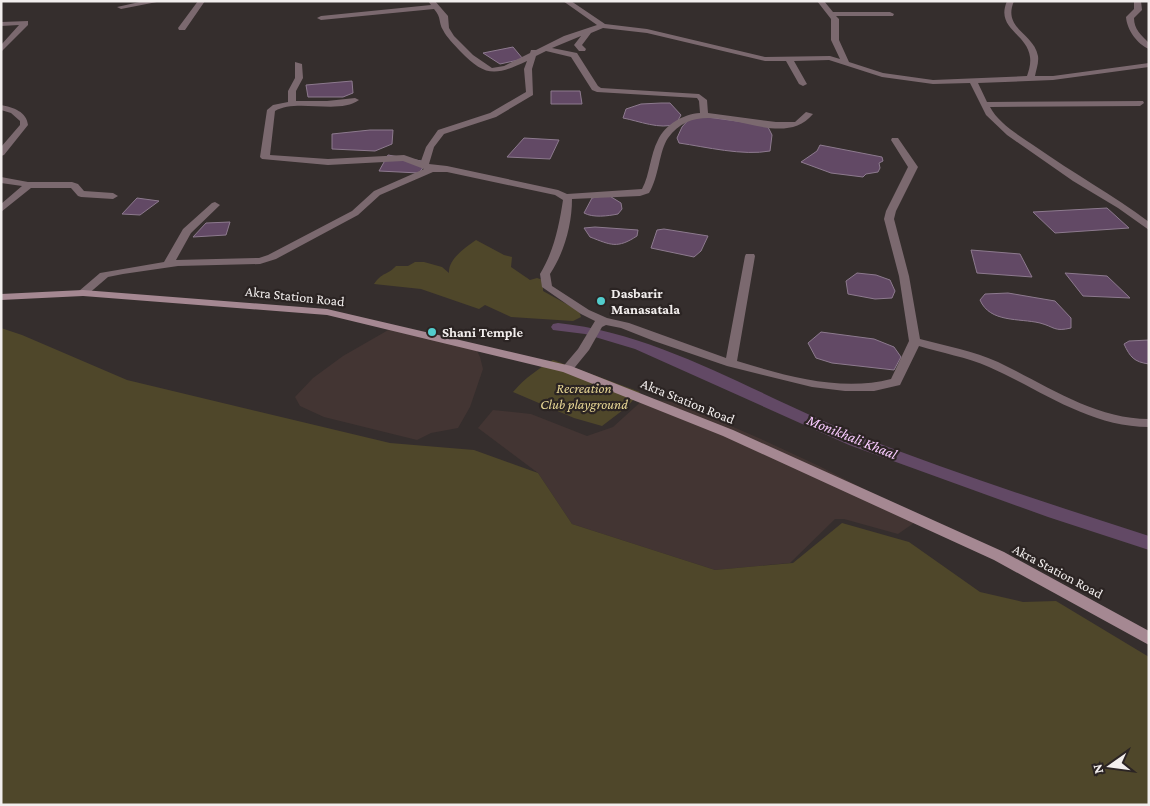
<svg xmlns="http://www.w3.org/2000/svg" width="1150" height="806" font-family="'Crimson Pro',serif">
<rect width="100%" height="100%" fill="#352e2d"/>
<path fill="#433533" d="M390,329L476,349L480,357L483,369L470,407L458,428L431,433L417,440L324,417L300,406L295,397L313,378L343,356Z
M645,398L678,403L761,439L819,466L921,518L898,534L844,519H835L790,563L715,570L572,524L538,473L478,428L493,410L531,414L587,436L613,427Z"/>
<path fill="#4f472a" d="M476,240L504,255L512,257L511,267L530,280L537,278L543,280V291L579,311L581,317L573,321L511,317L485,305L479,309L421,289L374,284C382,272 388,275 396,266H408L415,262H424L442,267L449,273C448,259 466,247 476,240Z
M1,328L22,335L127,380L390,443L474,450L538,473L572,524L715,570L793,563L842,523L909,542L980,592L1023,602L1056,601L1149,657V805H1Z
M553,360L640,392L627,407L602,426L574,418L513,392C525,378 538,369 553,360Z"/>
<path fill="#624965" stroke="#8d7a8e" d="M513,47L523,59L500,64L483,53Z
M352,81L353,93L343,97H308L306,85Z
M551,91H580L582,104H551Z
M661,103H670L681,115L676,124C660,130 639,121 623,118L626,109L641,104Z
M707,117L759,124L768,127L772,135L770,151C743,156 706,147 679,143L677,138L682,127L690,118Z
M370,130H393L392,144L375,151L332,149V134Z
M524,138L559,140L550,159L507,157Z
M820,145L882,157L883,161L879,163L880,168L878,172L866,174L863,177L831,173L801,162L817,151Z
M388,155L427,162L419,173L379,171Z
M608,195L621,203L622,209L618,214C608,216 593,218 584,213L592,198Z
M137,198L159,201L140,215L122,214Z
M1107,208L1129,228L1055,233L1033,212Z
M230,222L226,235L193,237L206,223Z
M595,227L638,230L637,236C617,249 611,245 590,237L584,228Z
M664,229L708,236L701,251L694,257L651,248L657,230Z
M971,250L1020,254L1032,277L977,273Z
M857,273L876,275L890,280L895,291L892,298L875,299L848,294L846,281Z
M1065,273L1107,276L1130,298L1083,296Z
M1008,293L1055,301L1071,318V328C1054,332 1055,327 1040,323C1019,318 990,323 980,300L985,294Z
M821,332L874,339L894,347L901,357L894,370L832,363L816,358L808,343Z
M1149,340V364C1134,362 1130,357 1124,344L1129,341Z"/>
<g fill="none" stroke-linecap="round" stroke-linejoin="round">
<path fill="#624965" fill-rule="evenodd" d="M558,323C664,334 763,399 862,437C956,474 1053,505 1149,536V550L1048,517L849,445L635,349L585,334L553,330L551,327L553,324Z"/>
<path fill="#7b696f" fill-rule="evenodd" d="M144,1H162L121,9L117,7Z
M198,1H205L185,30H179L178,28Z
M428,1H435L448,16L449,28L454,36L473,55L492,68L504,66L530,53L531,50H536L564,36L597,25L563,1H571L605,24L647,29L765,57L830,56L840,59L831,40V19L817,1H824L833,12H890L894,14L893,16H836L839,19V40L849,62L883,73L933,80L1027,76C1029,70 1031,63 1030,57C1027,33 995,29 1007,1H1014C1002,29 1034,33 1038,56C1039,63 1036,70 1035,76H1053L1149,63V67L1053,80L978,83L987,102L1143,101L1144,103L1140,106L990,107C999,124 1020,136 1036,147C1073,173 1113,195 1149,222V230L1118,208L1073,181L1007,135L986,115L970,83L933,84L882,77L829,60L794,61L807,84L803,86L799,84L786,61H765L647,33L603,28L591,33L582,45L586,49L585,51H579L574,45L581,36L552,48L577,53L598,86L601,88L699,94L707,100L708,113L776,122H795L806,112L813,114C777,157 705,86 668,138C659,151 659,177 649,193L640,196L572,199C572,225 564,253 550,274L552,286L589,310L607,318L629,323L726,358L745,256L746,254H754L755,256L737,361C786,376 841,392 891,379L909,341L899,276L884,219L886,211L908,167L891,140L892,138H898L918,167L896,211L894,219L909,276L920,339C946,346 974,351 998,362C1046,385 1094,419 1149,419V427C1089,427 1041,390 989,367C967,357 941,353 919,346L900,385L874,391H845L812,387L727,366L654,341L621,328L606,325L602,327L589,350L571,372H563L561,369L578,349L595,321L581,314L542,287L540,274C554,251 559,226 563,200L555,195L447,172H433L380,195L358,215L276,259L260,264L178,266L123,274L108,277L87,295H79L78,293L79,291L100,273L164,262L183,229L212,203L215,202L220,205L191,233L176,260L259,258L268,255L352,211L374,191L424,169L403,161L328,165L262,159L260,157L267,110L273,105L288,102V91L295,78V62L302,64L303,78L296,91V101H327L355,98L359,100C339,115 296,98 275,111L270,155L328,159L404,155L421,161L426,147L438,130L490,113L526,92L524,69L527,61C495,76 485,77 460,51C454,44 447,38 443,30C438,22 442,18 434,9L321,20L317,18L321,16L431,5ZM546,51L571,57L592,90L597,92L697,98L699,101L700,113C683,114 665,125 658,140C650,155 650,174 642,189L567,194L558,190L447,166L429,164L434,147L444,134L496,117L533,95L532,69L536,56Z
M1134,1H1141L1142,10L1134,18C1134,29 1141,35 1149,43V49C1137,44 1127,30 1126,17L1134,9Z
M28,21V25L1,52V45L19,25L1,26V22Z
M1,105C13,107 27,112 28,125L4,155L1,156V147L20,125V121L11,113L1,110Z
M1,177L28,182H72L78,184L84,191L113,193L118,196L113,199L81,197L78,196L71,188H31L1,212V204L22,186L1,183Z"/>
<path fill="#a58892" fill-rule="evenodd" d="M83,290L327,309L571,366L733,430L1004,552L1149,631V645L994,560L723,436L563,372L327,315L83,296L1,300V294Z"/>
</g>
<g fill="#52cdcd" stroke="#2b2423" stroke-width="2">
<circle cx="601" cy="301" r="5"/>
<circle cx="432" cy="332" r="5"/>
</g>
<g text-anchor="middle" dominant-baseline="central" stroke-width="4.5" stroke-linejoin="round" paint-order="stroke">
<g font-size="14" font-weight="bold" fill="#f2eeed" stroke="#2b2423" text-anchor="start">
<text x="611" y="293">Dasbarir<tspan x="611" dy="16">Manasatala</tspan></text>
<text x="442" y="332">Shani Temple</text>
</g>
<g font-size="14" fill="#f2eeed" stroke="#2b2423">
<text transform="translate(295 296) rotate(6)">Akra Station Road</text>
<text transform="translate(688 401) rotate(22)">Akra Station Road</text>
<text transform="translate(1058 571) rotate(28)">Akra Station Road</text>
</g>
<g font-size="14" font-style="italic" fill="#e6d594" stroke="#2b2423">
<text x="584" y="388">Recreation<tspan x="584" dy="16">Club playground</tspan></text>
</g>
<g font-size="15" font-style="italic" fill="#f9caff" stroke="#2b2423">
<text transform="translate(852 437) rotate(22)">Monikhali Khaal</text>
</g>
</g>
<rect width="1150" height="806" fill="none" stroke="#f2eeed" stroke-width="5"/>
<g transform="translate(1110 766) rotate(256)" stroke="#2b2423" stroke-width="4" paint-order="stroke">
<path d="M0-4L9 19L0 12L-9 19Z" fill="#f2eeed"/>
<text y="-8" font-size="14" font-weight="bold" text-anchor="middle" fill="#f2eeed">N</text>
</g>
</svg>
